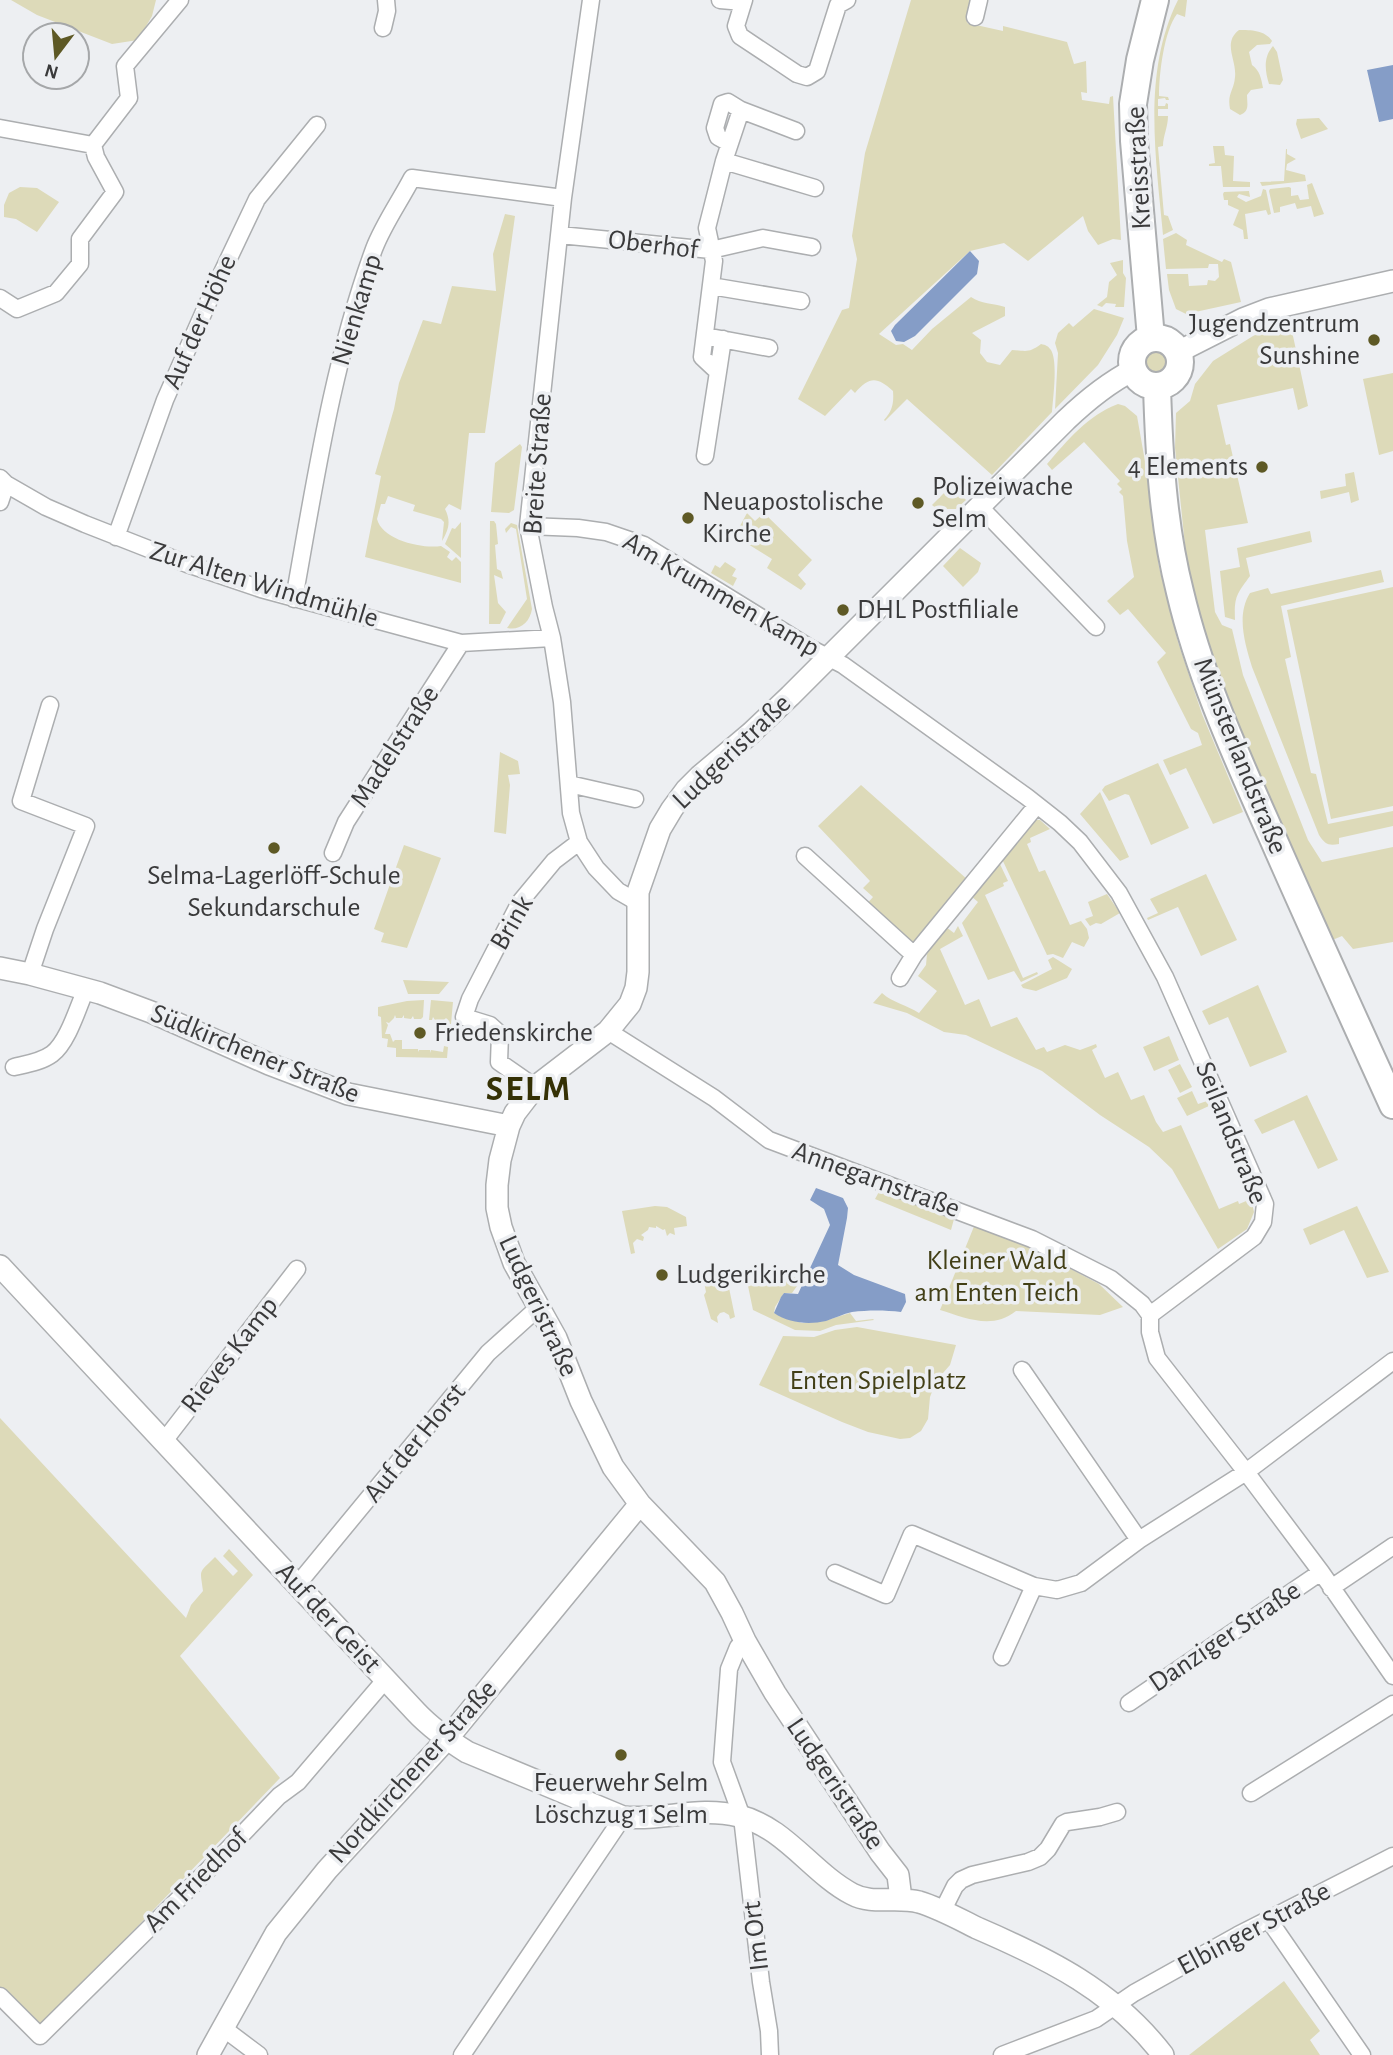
<svg xmlns="http://www.w3.org/2000/svg" width="1393" height="2055" font-family="'Alegreya Sans',sans-serif">
<rect width="100%" height="100%" fill="#edeff2"/>
<path fill="#dddab9" d="M11,0H156L152,16L138,40L112,44L37,15Z
M911,0H973L967,23L1003,31V26L1067,42L1074,64L1086,61L1087,93L1081,92L1082,100L1109,104L1110,97L1113,96L1121,240L1113,239L1098,245L1088,231L1083,216L1028,261L1004,243L970,251L879,334L896,345L903,344L912,350L932,329L971,297C981,304 993,303 1005,307V316L972,333L981,340L980,353L987,362L1000,365L1012,350C1027,351 1029,353 1041,344C1046,345 1048,346 1051,350C1058,362 1053,397 1052,412L992,475L907,399L885,421L884,420C892,411 894,404 893,391C877,377 870,376 855,393L851,389L825,416L798,399L842,310L849,308L857,259L852,236L865,153Z
M1178,0H1187L1185,17L1177,14C1164,31 1159,74 1159,96L1168,97L1169,100H1166L1165,98L1158,99V106H1165L1166,103L1168,104V109H1158V116H1168C1168,127 1163,136 1163,146L1158,147L1164,215L1168,216L1173,230L1163,235C1156,158 1142,72 1178,0Z
M1239,30C1251,30 1265,30 1272,41L1270,44L1257,45L1249,52L1252,65C1260,71 1261,78 1263,88L1251,90L1247,95C1247,104 1250,111 1240,115L1230,109C1227,93 1234,91 1235,77C1237,60 1222,43 1239,30Z
M1273,46L1277,52L1283,80L1280,85L1269,84C1265,71 1263,57 1273,46Z
M1319,118L1328,129L1301,139L1296,124L1297,119Z
M1213,146H1224L1225,155L1234,156L1233,181L1250,182V187H1223L1221,166H1209V164L1215,163Z
M1286,149H1287V154L1296,159L1287,164L1286,170L1305,175L1306,181L1262,186L1260,182L1284,181Z
M1312,183L1324,214L1314,217L1311,206L1297,209L1295,203L1280,207V212L1274,213L1269,191L1270,189L1289,187L1291,188V196L1298,195L1300,200L1309,199L1307,185Z
M20,187L37,188L59,202L37,232L16,219L4,217V205L9,193Z
M1263,189L1266,190L1271,214L1268,215L1266,210L1245,214L1248,239H1244L1243,230L1233,225L1239,210L1228,205V200H1224L1223,194L1224,192L1249,191L1250,197L1239,194L1237,197L1246,202L1261,196Z
M505,214L515,216L485,433H469L461,510L449,504L445,509C451,521 449,529 442,541L444,522L441,519L413,511L415,505L388,496L385,504H381L377,519C382,540 422,549 441,546L450,552L447,557L452,561L456,557L461,562V583L365,557L381,476L375,474L394,409L399,383L423,320L441,324L452,286L496,291L493,254Z
M1176,233L1187,240L1186,245L1222,262L1224,259L1231,262L1241,302L1186,314L1176,309L1169,290L1167,274H1188L1189,286L1207,285L1208,280L1215,281L1219,277L1218,264H1209L1208,268L1166,269L1163,239Z
M1123,260V273L1126,278L1124,307H1115L1116,304L1106,303L1102,307L1097,305L1107,297L1109,282L1117,275L1110,263Z
M1094,309L1124,318L1117,335L1098,365L1055,409L1058,353L1055,343L1058,333L1069,323L1073,327Z
M1290,322L1308,406L1298,410L1293,388L1217,405L1226,445L1230,444L1248,523L1205,530L1215,612L1222,625L1232,629L1243,675L1308,840L1322,862L1393,847V942L1353,949L1342,936L1330,941L1239,733L1207,645L1188,575L1175,448L1176,413L1190,401L1195,384L1213,361L1253,336L1272,327Z
M1145 362a13 13 0 1 1 26 0a13 13 0 1 1-26 0Z
M1393,373V451L1379,455L1363,379Z
M1118,404L1125,406L1137,416L1146,467L1159,567L1178,642L1202,714L1243,812L1213,824L1186,768L1170,775L1163,760L1202,745L1198,733L1191,729L1157,662L1166,653L1128,609L1120,615L1107,601L1134,577L1127,541L1123,496L1119,492L1122,489L1117,484L1120,481L1084,442L1052,470L1047,464C1067,441 1088,415 1118,404Z
M520,444L522,447L514,510L509,513L491,512L495,463Z
M1354,472L1359,500L1351,503L1349,492L1321,499L1320,491L1346,486L1345,474Z
M952,485L966,500L956,509H937L932,505Z
M747,513L755,521L764,513L812,560L798,575L806,584L801,590L767,568L772,559L743,541L748,531L740,526Z
M490,521H494L496,524L498,544L495,545L497,569L501,571L503,579L494,575L498,603L506,612L500,624H489Z
M461,522V558L445,544L452,528L455,529Z
M511,523L517,525L532,609C530,622 520,631 507,628L527,599L516,529L511,527L506,533L505,529Z
M1310,531L1312,542L1246,558L1250,576C1237,594 1234,596 1235,620L1225,617L1220,571L1240,567L1237,548Z
M960,548L981,563L978,572L963,587L943,566Z
M725,562L736,569L732,576L737,578L733,586L711,573L715,565L720,568Z
M1381,570L1384,582L1281,606L1291,657L1285,659L1311,773L1316,774L1328,824L1393,811V826L1339,838V844C1328,846 1325,844 1319,835L1252,667C1245,644 1236,615 1250,593L1268,588L1271,594Z
M1393,587V806L1331,819L1287,610Z
M500,752L518,761L520,774L508,775L510,785L506,834L494,832Z
M1158,763L1189,828L1151,845L1129,795L1125,794L1109,801L1102,790L1105,786Z
M861,785L968,880L914,943H905L865,906L873,897L863,888L870,881L818,826Z
M1100,792L1129,857L1120,861L1080,814Z
M1034,820H1040L1050,829L1030,838L1031,842L1027,844L1039,872L1045,870L1070,925L1081,921L1087,929L1089,938L1084,947L1072,942L1063,958L1053,954L1047,955L1002,859Z
M404,845L441,858L407,948L381,942L384,933L374,929Z
M999,862L1008,881L1003,883L1004,886L985,895L1023,978L1037,972L1038,974L1021,982L1014,971L988,980L962,923L978,902L971,896Z
M1206,874L1237,940L1201,956L1178,907L1148,920L1147,918L1158,913L1150,899Z
M1107,894L1120,913L1101,924L1096,923L1090,926L1085,919L1093,916L1088,902Z
M958,926L963,936L940,949L965,1005L979,999L991,1027L1017,1017L1036,1050L1044,1047L1047,1052L1065,1045L1080,1050L1096,1044L1097,1047L1092,1050L1105,1078L1118,1072L1131,1100L1144,1095L1156,1122L1163,1132L1181,1125L1219,1209L1238,1201L1239,1204L1251,1199L1254,1212L1247,1229L1218,1249L1172,1169L1149,1147L1100,1115L1042,1071L966,1035L944,1032L907,1013L873,1003L882,993C893,1003 907,1005 919,1013L937,991L918,976L926,965L927,954L946,927L954,933Z
M1053,957L1072,969L1067,978L1036,991L1023,988L1021,985L1052,969L1048,960Z
M403,980L449,982L439,994H408Z
M1258,985L1287,1052L1250,1067L1228,1017L1209,1025L1202,1011Z
M424,1000L423,1017L421,1019H414L413,1016L411,1019L404,1018V1015L402,1018H396L395,1015L394,1018L389,1023L386,1022L388,1025L385,1034H390L393,1042L395,1040H402V1049H418V1052L419,1050H430L431,1053V1050L443,1052L444,1046L448,1047L447,1058L396,1057V1048L387,1047L388,1039L382,1038L381,1017L378,1016V1007L407,1001Z
M431,1000L453,1002L451,1024L445,1023L448,1020L446,1018L443,1021L435,1020L433,1017L432,1020H429Z
M1169,1036L1179,1060L1154,1071L1143,1047Z
M1180,1064L1192,1087L1180,1093L1168,1070Z
M1192,1091L1198,1104L1207,1101L1209,1106L1187,1116L1177,1098Z
M1307,1095L1338,1160L1318,1169L1294,1120L1262,1134L1254,1120Z
M880,1190L954,1219L951,1230L875,1199Z
M655,1206L667,1207L686,1217L687,1226L674,1228L675,1235L670,1233L667,1236L665,1229L663,1230L656,1226V1228L649,1227L648,1230L641,1235L644,1237L643,1241L637,1239L633,1243L635,1253L631,1254L622,1211Z
M1357,1206L1389,1272L1367,1278L1344,1230L1310,1245L1303,1229Z
M975,1224L1012,1238L1099,1284L1123,1307L1100,1315L1016,1311C992,1330 966,1318 940,1310Z
M795,1277L797,1286L792,1293H784L775,1307L774,1313L802,1323L824,1321L850,1313L856,1321L873,1319L874,1320L836,1325L820,1331L795,1330L753,1310L748,1286Z
M727,1278L735,1317L730,1319L729,1315L724,1312L720,1313L717,1317L718,1323L711,1319L704,1295L706,1292L704,1282Z
M857,1327L956,1345L950,1365L936,1381L930,1397L928,1419L921,1431L910,1438L900,1439L868,1432L842,1422L759,1385L783,1336L814,1337L835,1330Z
M0,1418L186,1618L191,1605L203,1591C200,1568 198,1574 215,1557L233,1576L238,1571L223,1556L229,1549L253,1575L180,1656L280,1778L40,2028L0,1988Z
M1284,1981L1320,2031L1310,2040L1320,2055H1189Z"/>
<path fill="#859dc7" d="M1393,65V119L1379,122L1367,70Z
M970,251L979,261L977,274L915,336L904,342L896,341L891,331L895,325Z
M816,1188L843,1198L848,1208L847,1218L838,1265L854,1275L905,1294L906,1302L901,1312C885,1310 868,1310 852,1312C843,1314 835,1318 826,1321C808,1325 789,1323 774,1313L781,1297L784,1293L798,1294L830,1225L824,1209L810,1200Z"/>
<g fill="none" stroke-linecap="round" stroke-linejoin="round">
<defs>
<path id="minor" d="M591,0L563,198L528,526L544,607L552,638L562,702L571,813L579,842L596,868L618,891L637,902
M720,0L743,2
M744,0L736,26L740,36L797,74L807,77L817,71L838,5L847,0
M975,17L979,0
M383,28L387,11L386,0
M0,128L93,145
M729,143L718,137L715,128L722,104L728,102L741,110
M93,145L129,98L125,66L180,0
M724,161L815,188
M560,235L711,250L763,238L812,247
M711,286L801,301
M0,298L17,309L56,293L80,264V239L115,192L96,157L93,145
M705,336L769,348
M718,372L723,339
M705,456L718,372L702,357L714,261L707,228L724,161L741,110L796,131
M0,478L6,484L46,507L85,524L187,564L261,589L461,643L552,638
M0,502L6,484
M979,506L1096,627
M528,526L578,528L606,532L644,545L812,649L843,665L1027,797L1060,823L1080,842L1119,893L1165,977L1265,1204L1263,1222L1254,1237L1150,1315
M116,537L165,400L210,298L257,199L317,125
M294,599C315,482 333,361 374,249C383,225 400,201 412,178L563,198
M569,784L635,799
M333,853L346,822L461,643
M805,856L914,955
M30,974L45,929L86,826L21,801L50,705
M900,978L914,955L1037,805
M608,1031L714,1098L769,1140L1032,1239L1111,1279L1142,1304L1150,1315
M14,1067C27,1064 41,1062 52,1054C68,1042 78,1007 86,989
M535,1087L499,1062L500,1034L490,1025L464,1017L470,999L520,902L554,861L579,842
M1150,1315V1332L1157,1358L1246,1472L1321,1572L1393,1676
M1022,1370L1139,1540
M164,1441L297,1269
M835,1573L886,1595L912,1534L1034,1586L1057,1590L1081,1583L1139,1540L1246,1472L1393,1361
M297,1585L488,1353L539,1307
M1331,1588L1393,1546
M745,1641L738,1647L729,1669L722,1762L742,1817L761,1982L769,2031L770,2055
M1002,1657L1034,1586
M1129,1703L1321,1572
M1251,1793L1393,1704
M942,1912L955,1886L961,1880L972,1875L1028,1862L1040,1857L1048,1849L1063,1824L1067,1822L1100,1817L1117,1812
M1269,1920L1362,2055
M0,1996L40,2036L206,1872L279,1796L298,1782L386,1679
M223,2028L259,2055
M462,2055L623,1817
M1002,2055L1096,2019L1134,1993L1238,1935L1393,1856"/>
<path id="tertiary" d="M1178,352L1243,319L1269,309L1393,281
M0,968L30,974L100,993L151,1012L269,1064L348,1094L509,1126
M0,1266L416,1712C431,1728 448,1740 467,1752L623,1817C664,1821 697,1806 739,1816C785,1827 812,1873 852,1894C872,1905 897,1896 919,1902C939,1908 959,1919 977,1928C1049,1959 1114,1991 1163,2055
M901,1899L898,1875L880,1852L775,1693L745,1641L732,1613L715,1582L640,1504L613,1467L581,1401L556,1338L514,1263L501,1227L497,1208V1185L500,1160L509,1126L515,1113L535,1087L608,1031L630,1004L636,988L638,972V892L660,829L672,809L686,790L700,776L751,733L790,696L1066,420C1087,400 1108,383 1133,370
M208,2055L276,1933L327,1870L447,1739L640,1504"/>
<path id="primary" d="M1132 362a24 24 0 1 1 48 0a24 24 0 1 1-48 0Z
M1151,338L1134,141L1133,104L1140,60L1155,0
M1157,386C1159,455 1163,525 1180,592C1200,677 1236,755 1271,834C1311,925 1352,1015 1393,1105"/>
</defs>
<use href="#minor" stroke="#acaeb0" stroke-width="19"/>
<use href="#tertiary" stroke="#acaeb0" stroke-width="24"/>
<use href="#primary" stroke="#acaeb0" stroke-width="30"/>
<use href="#minor" stroke="#fff" stroke-width="16"/>
<use href="#tertiary" stroke="#fff" stroke-width="21"/>
<use href="#primary" stroke="#fff" stroke-width="26"/>
</g>
<g fill="#5e5925" stroke="#edeff2" stroke-width="2.5">
<circle cx="1374" cy="340" r="7"/>
<circle cx="1262" cy="467" r="7"/>
<circle cx="918" cy="503" r="7"/>
<circle cx="688" cy="518" r="7"/>
<circle cx="843" cy="610" r="7"/>
<circle cx="274" cy="848" r="7"/>
<circle cx="420" cy="1033" r="7"/>
<circle cx="662" cy="1275" r="7"/>
<circle cx="621" cy="1755" r="7"/>
</g>
<g text-anchor="middle" dominant-baseline="central" stroke-width="7" stroke-linejoin="round" paint-order="stroke">
<g font-size="28" fill="#3a3a3b" stroke="#edeff2">
<text transform="translate(1139 168) rotate(-93)">Kreisstraße</text>
<text transform="translate(653 245) rotate(7)">Oberhof</text>
<text transform="translate(357 310) rotate(-73)">Nienkamp</text>
<text transform="translate(200 322) rotate(-66)">Auf der Höhe</text>
<text transform="translate(538 464) rotate(-86)">Breite Straße</text>
<text transform="translate(264 585) rotate(17)">Zur Alten Windmühle</text>
<text transform="translate(721 595) rotate(30)">Am Krummen Kamp</text>
<text transform="translate(395 747) rotate(-57)">Madelstraße</text>
<text transform="translate(732 752) rotate(-44)">Ludgeristraße</text>
<text transform="translate(1240 756) rotate(68)">Münsterlandstraße</text>
<text transform="translate(512 923) rotate(-60)">Brink</text>
<text transform="translate(255 1054) rotate(22)">Südkirchener Straße</text>
<text transform="translate(1231 1133) rotate(68)">Seilandstraße</text>
<text transform="translate(876 1180) rotate(20)">Annegarnstraße</text>
<text transform="translate(538 1306) rotate(65)">Ludgeristraße</text>
<text transform="translate(230 1355) rotate(-52)">Rieves Kamp</text>
<text transform="translate(415 1443) rotate(-51)">Auf der Horst</text>
<text transform="translate(328 1618) rotate(47)">Auf der Geist</text>
<text transform="translate(1225 1637) rotate(-34)">Danziger Straße</text>
<text transform="translate(413 1772) rotate(-48)">Nordkirchener Straße</text>
<text transform="translate(835 1784) rotate(56)">Ludgeristraße</text>
<text transform="translate(196 1881) rotate(-45)">Am Friedhof</text>
<text transform="translate(1254 1929) rotate(-28)">Elbinger Straße</text>
<text transform="translate(756 1936) rotate(-97)">Im Ort</text>
</g>
<g font-size="28" fill="#3a3a3b" stroke="#edeff2" text-anchor="start">
<text x="1360" y="324" text-anchor="end">Jugendzentrum<tspan x="1360" dy="32">Sunshine</tspan></text>
<text x="1248" y="467" text-anchor="end">4 Elements</text>
<text x="932" y="487">Polizeiwache<tspan x="932" dy="32">Selm</tspan></text>
<text x="702" y="502">Neuapostolische<tspan x="702" dy="32">Kirche</tspan></text>
<text x="857" y="610">DHL Postfiliale</text>
<text x="274" y="876" text-anchor="middle">Selma-Lagerlöff-Schule<tspan x="274" dy="32">Sekundarschule</tspan></text>
<text x="434" y="1033">Friedenskirche</text>
<text x="676" y="1275">Ludgerikirche</text>
<text x="621" y="1783" text-anchor="middle">Feuerwehr Selm<tspan x="621" dy="32">Löschzug 1 Selm</tspan></text>
</g>
<g font-size="28" fill="#423f16" stroke="#edeff2">
<text x="997" y="1261">Kleiner Wald<tspan x="997" dy="32">am Enten Teich</tspan></text>
<text x="878" y="1381">Enten Spielplatz</text>
</g>
<g font-size="35" font-weight="bold" letter-spacing="2" fill="#353105" stroke="#edeff2">
<text x="529" y="1089">SELM</text>
</g>
</g>
<g transform="translate(56 56) rotate(196)"><circle r="33" fill="#edeff2" stroke="#a5a7a9" stroke-width="2"/>
<path d="M0-5L12 26L0 18L-12 26Z" fill="#5e5925"/>
<text y="-10" font-size="19" font-weight="bold" text-anchor="middle" fill="#3a3a3b">N</text>
</g>
</svg>
